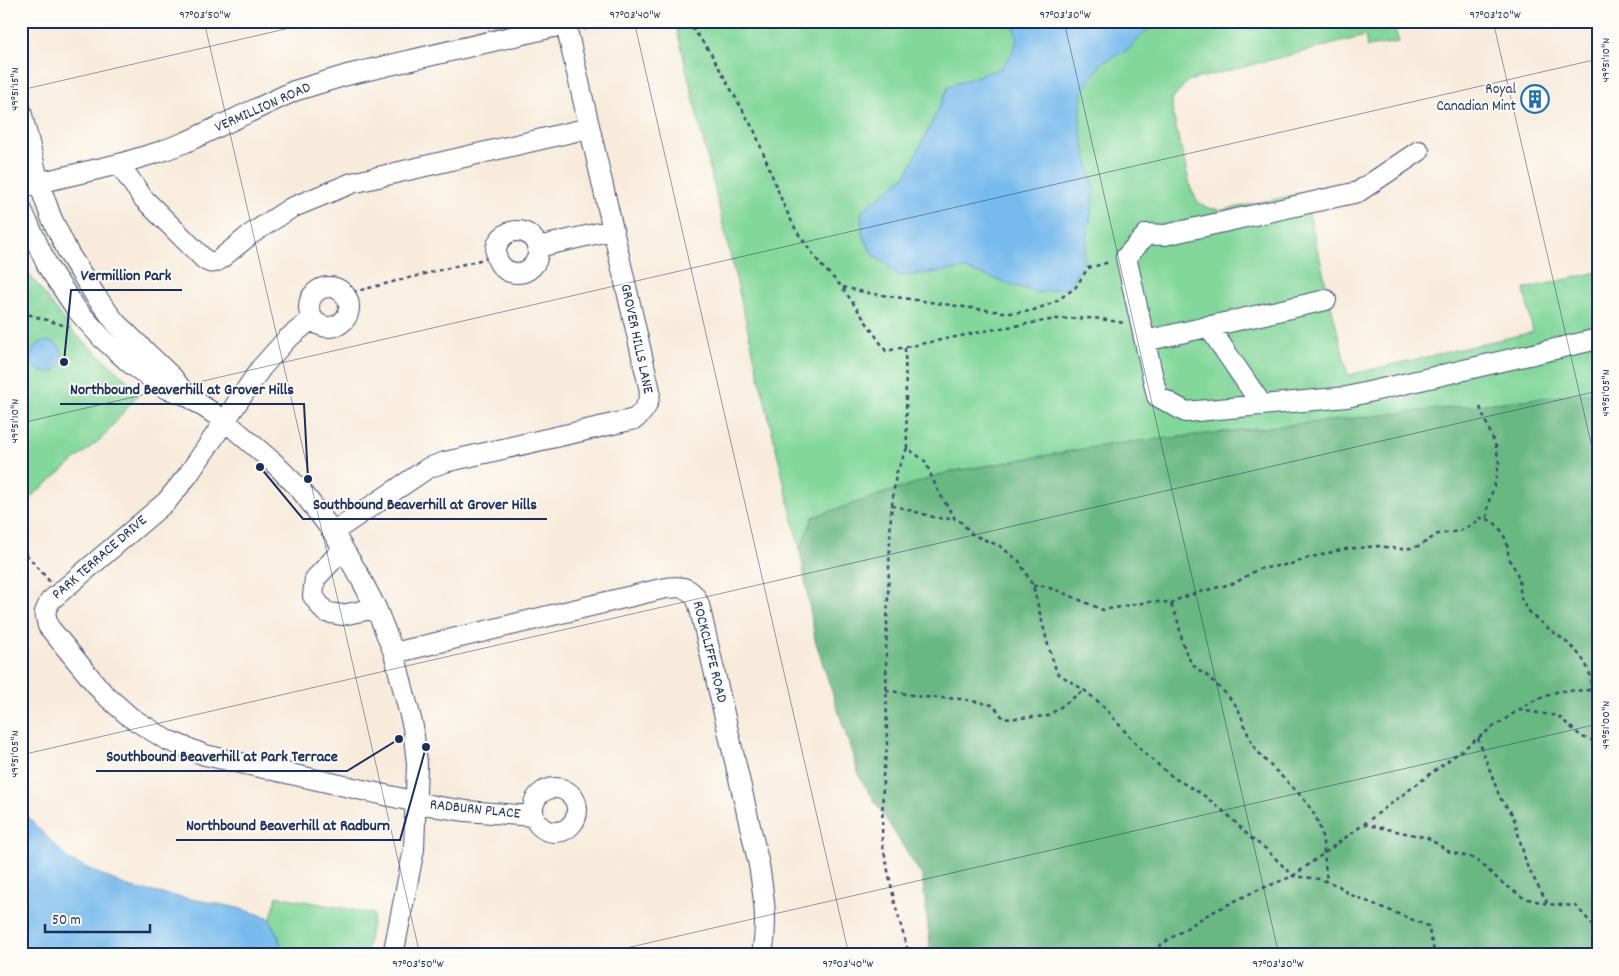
<svg xmlns="http://www.w3.org/2000/svg" width="1619" height="976" font-family="Dekko,sans-serif">
<rect width="100%" height="100%" fill="#fdfcf7"/>
<filter id="ink" filterUnits="userSpaceOnUse"><feTurbulence type="fractalNoise" baseFrequency=".02" numOctaves="2"/><feDisplacementMap in="SourceGraphic" scale="10" xChannelSelector="R" yChannelSelector="G"/><feConvolveMatrix kernelMatrix="1 2 1 2 8 2 1 2 1" color-interpolation-filters="sRGB"/></filter>
<filter id="wash" filterUnits="userSpaceOnUse"><feTurbulence type="fractalNoise" baseFrequency=".0096" numOctaves="4" result="noise"/><feDisplacementMap in="SourceGraphic" scale="20" xChannelSelector="R" yChannelSelector="G"/><feGaussianBlur stdDeviation="1.12" result="paint"/><feColorMatrix in="noise" values="0 0 0 0 0 0 0 0 0 0 0 0 0 0 0 0 0 1.4 0 .05"/><feComposite in="paint" operator="in"/></filter>
<g filter="url(#wash)">
<rect width="100%" height="100%" fill="#f8ebdb"/>
<path fill="#82d79a" stroke="#4e837c" d="M675,21H1393L1399,42L1367,47L1365,36L1188,81L1172,99L1173,115L1191,189L1198,202L1208,208L1223,210L1304,193L1348,375L1533,332L1524,289L1598,272V392L1113,444L949,472L813,517L800,550Z
M21,259L27,271L72,331L140,392L104,436L21,505Z
M277,896L374,914L366,955H283L278,935L270,921Z"/>
<path fill="#69b882" stroke="#427470" d="M1598,392V955H928L930,944L922,876L860,778L815,640L800,550L813,517L949,472L1113,444Z"/>
<path fill="#77baed" stroke="#4974a6" d="M1013,21H1157L1129,49L1102,63L1082,92L1080,128L1095,191L1083,262L1068,287L1037,293L965,269L899,276L872,253L862,233L861,212L907,174L949,86L1001,68L1012,52L1017,40Z
M31 357a16 16 0 1 1 32 0a16 16 0 1 1-32 0Z
M21,808L36,826L69,860L131,888L234,907L268,917L278,935L283,955H21Z"/>
</g>
<g filter="url(#ink)">
<g fill="none" stroke-linecap="round" stroke-linejoin="round">
<defs>
<path id="minor" d="M21,111L39,183L51,217L69,254L95,295L116,323L173,378L186,395
M1419,151L1358,192L1165,235L1147,234L1126,257L1157,396L1186,412L1347,397L1598,339
M119,164L143,198L203,258C209,263 212,264 219,260L251,234L291,208L352,183L589,128
M21,187L119,164L159,152L186,142L294,91L347,75L566,24
M21,208L48,267L77,310L102,338L131,364L165,388L186,395L225,421L273,462L300,489L333,532L360,577L376,608L394,653L413,727L417,764L414,849L393,955
M496 252a21 21 0 1 1 42 0a21 21 0 1 1-42 0Z
M538,247L612,230
M309 307a20 20 0 1 1 40 0a20 20 0 1 1-40 0Z
M312,319L286,340L261,368L188,475L167,501L50,601L45,612L48,626L103,693L130,717L167,740L205,755L439,807L466,811L533,816
M1208,326L1262,405
M1145,341L1326,300
M333,532L428,468L445,462L635,419C645,410 649,404 650,391L565,21
M343,549L315,579L313,596L325,612L342,615L376,608
M394,653L657,590C677,586 691,583 699,605L759,865C764,897 768,923 762,955
M533 810a22 22 0 1 1 44 0a22 22 0 1 1-44 0Z"/>
</defs>
<use href="#minor" stroke="#3c4b71" stroke-width="22"/>
<path stroke="#3c4b71" stroke-width="2.5" stroke-dasharray="4 4" stroke-linecap="butt" d="M687,21L710,52L755,132L784,206L797,232L821,265L842,287L886,351L990,330L1056,319L1094,318L1125,323
M584,29L614,21
M843,287L868,293L978,309L1012,313L1031,311L1055,302L1075,288L1088,268L1110,262
M345,294L496,256
M21,312L69,327
M905,348L907,448L925,461L937,489L955,519L961,522L973,535L1000,546L1019,561L1033,586L1048,645L1057,673L1084,690L1101,704L1144,753L1174,778L1202,794L1228,815L1251,838L1266,849L1293,876L1320,879L1339,886L1349,894L1428,926L1435,955
M1480,407L1496,447L1499,463L1494,487L1488,504L1487,518
M907,448L896,474L891,513L886,651L887,747L883,776L882,842L895,904L909,955
M892,505L937,518L955,519
M21,548L50,582
M1033,586H1043L1059,591L1103,610L1148,602H1165L1171,605L1175,601L1181,598L1203,591L1235,583L1258,569L1291,564L1308,558L1345,549L1378,546L1400,549L1412,548L1421,545L1438,534L1460,531L1478,521L1479,518C1493,518 1502,528 1506,541C1508,546 1507,551 1509,556C1511,565 1518,571 1519,581C1521,588 1519,596 1523,603C1540,631 1580,640 1590,675C1592,679 1590,685 1590,690
M1171,605C1183,625 1179,651 1196,668C1198,671 1202,672 1205,674C1213,681 1232,699 1237,707C1244,720 1247,737 1256,749C1274,773 1302,790 1316,818C1325,835 1324,862 1327,881
M1592,677L1598,686
M886,690L922,697L962,699L993,705L1004,719L1048,716L1084,690
M1519,710L1558,716L1582,737L1598,742
M1478,738L1500,798L1513,815L1527,866L1548,904L1576,906L1598,931
M1364,824L1428,838L1450,852L1476,859L1501,882L1524,898L1548,904
M1145,955L1207,915L1253,892L1293,876L1364,824L1490,729L1531,702L1559,691L1598,690"/>
<use href="#minor" stroke="#fff" stroke-width="20"/>
</g>
</g>
<path fill="none" stroke="#1b2f5e" stroke-width="1" stroke-opacity="0.45" d="M204,21L420,955M634,21L849,955M1064,21L1279,955M1493,21L1598,473M21,90L320,21M21,423L1598,59M21,755L1598,391M596,955L1598,724"/>
<defs>
<symbol id="building-ring" viewBox="-11 -11 22 22"><circle r="9.5" fill="#fdfcf7" stroke="#1f6fb2" stroke-width="1.5"/><path d="M-4-6H4V6H1V3H-1V6H-4ZM-2.5-4.3h1.7v1.8h-1.7ZM.8-4.3h1.7v1.8H.8ZM-2.5-1h1.7V.8h-1.7ZM.8-1h1.7V.8H.8Z" fill="#1f6fb2"/></symbol>
</defs>
<g fill-rule="evenodd">
<use href="#building-ring" x="1519" y="83" width="32" height="32"/>
</g>
<g text-anchor="middle" dominant-baseline="central" stroke-width="4" stroke-linejoin="round" paint-order="stroke">
<g font-size="15" fill="#1b2f5e" stroke="#fdfcf7" text-anchor="end">
<text x="1516" y="90">Royal<tspan x="1516" dy="17">Canadian Mint</tspan></text>
</g>
<g font-size="15" fill="#1b2f5e" stroke="#fdfcf7">
<text transform="translate(263 108) rotate(-24)">VERMILLION ROAD</text>
<text transform="translate(636 339) rotate(78)">GROVER HILLS LANE</text>
<text transform="translate(100 558) rotate(-41)">PARK TERRACE DRIVE</text>
<text transform="translate(709 652) rotate(76)">ROCKCLIFFE ROAD</text>
<text transform="translate(475 810) rotate(6)">RADBURN PLACE</text>
</g>
</g>
<path fill="none" stroke="#1b2f5e" stroke-width="2" d="M64 362L71 290H182M308 479L304 404H60M260 467L303 519H547M399 739L347 771H96M426 747L400 840H176"/>
<g fill="#1b2f5e" stroke="#fdfcf7" stroke-width="2">
<circle cx="64" cy="362" r="5"/>
<circle cx="308" cy="479" r="5"/>
<circle cx="260" cy="467" r="5"/>
<circle cx="399" cy="739" r="5"/>
<circle cx="426" cy="747" r="5"/>
</g>
<g font-size="16" text-anchor="middle" font-weight="bold" fill="#1b2f5e" stroke="#fdfcf7" stroke-width="4" stroke-linejoin="round" paint-order="stroke">
<text x="126" y="280">Vermillion Park</text>
<text x="182" y="394">Northbound Beaverhill at Grover Hills</text>
<text x="425" y="509">Southbound Beaverhill at Grover Hills</text>
<text x="222" y="761">Southbound Beaverhill at Park Terrace</text>
<text x="288" y="830">Northbound Beaverhill at Radburn</text>
</g>
<rect width="1619" height="976" fill="none" stroke="#fdfcf7" stroke-width="55"/>
<path d="M45 924v8h105v-8" fill="none" stroke="#1b2f5e" stroke-width="2.5"/>
<text x="52" y="924" font-size="15" fill="#1b2f5e" stroke="#fdfcf7" stroke-width="4" paint-order="stroke">50 m</text>
<rect x="28" y="28" width="1564" height="920" fill="none" stroke="#1b2f5e" stroke-width="2"/>
<g font-size="12" text-anchor="middle" fill="#1b2f5e">
<text x="205" y="18">97°03'50"W</text>
<text x="635" y="18">97°03'40"W</text>
<text x="1065" y="18">97°03'30"W</text>
<text x="1495" y="18">97°03'20"W</text>
<text transform="translate(1605 60) rotate(-90)" y="4">49°51'10"N</text>
<text transform="translate(14 89) rotate(-90)" y="4">49°51'15"N</text>
<text transform="translate(1605 393) rotate(-90)" y="4">49°51'05"N</text>
<text transform="translate(14 421) rotate(-90)" y="4">49°51'10"N</text>
<text transform="translate(1605 725) rotate(-90)" y="4">49°51'00"N</text>
<text transform="translate(14 754) rotate(-90)" y="4">49°51'05"N</text>
<text x="418" y="967">97°03'50"W</text>
<text x="848" y="967">97°03'40"W</text>
<text x="1278" y="967">97°03'30"W</text>
</g>
</svg>
